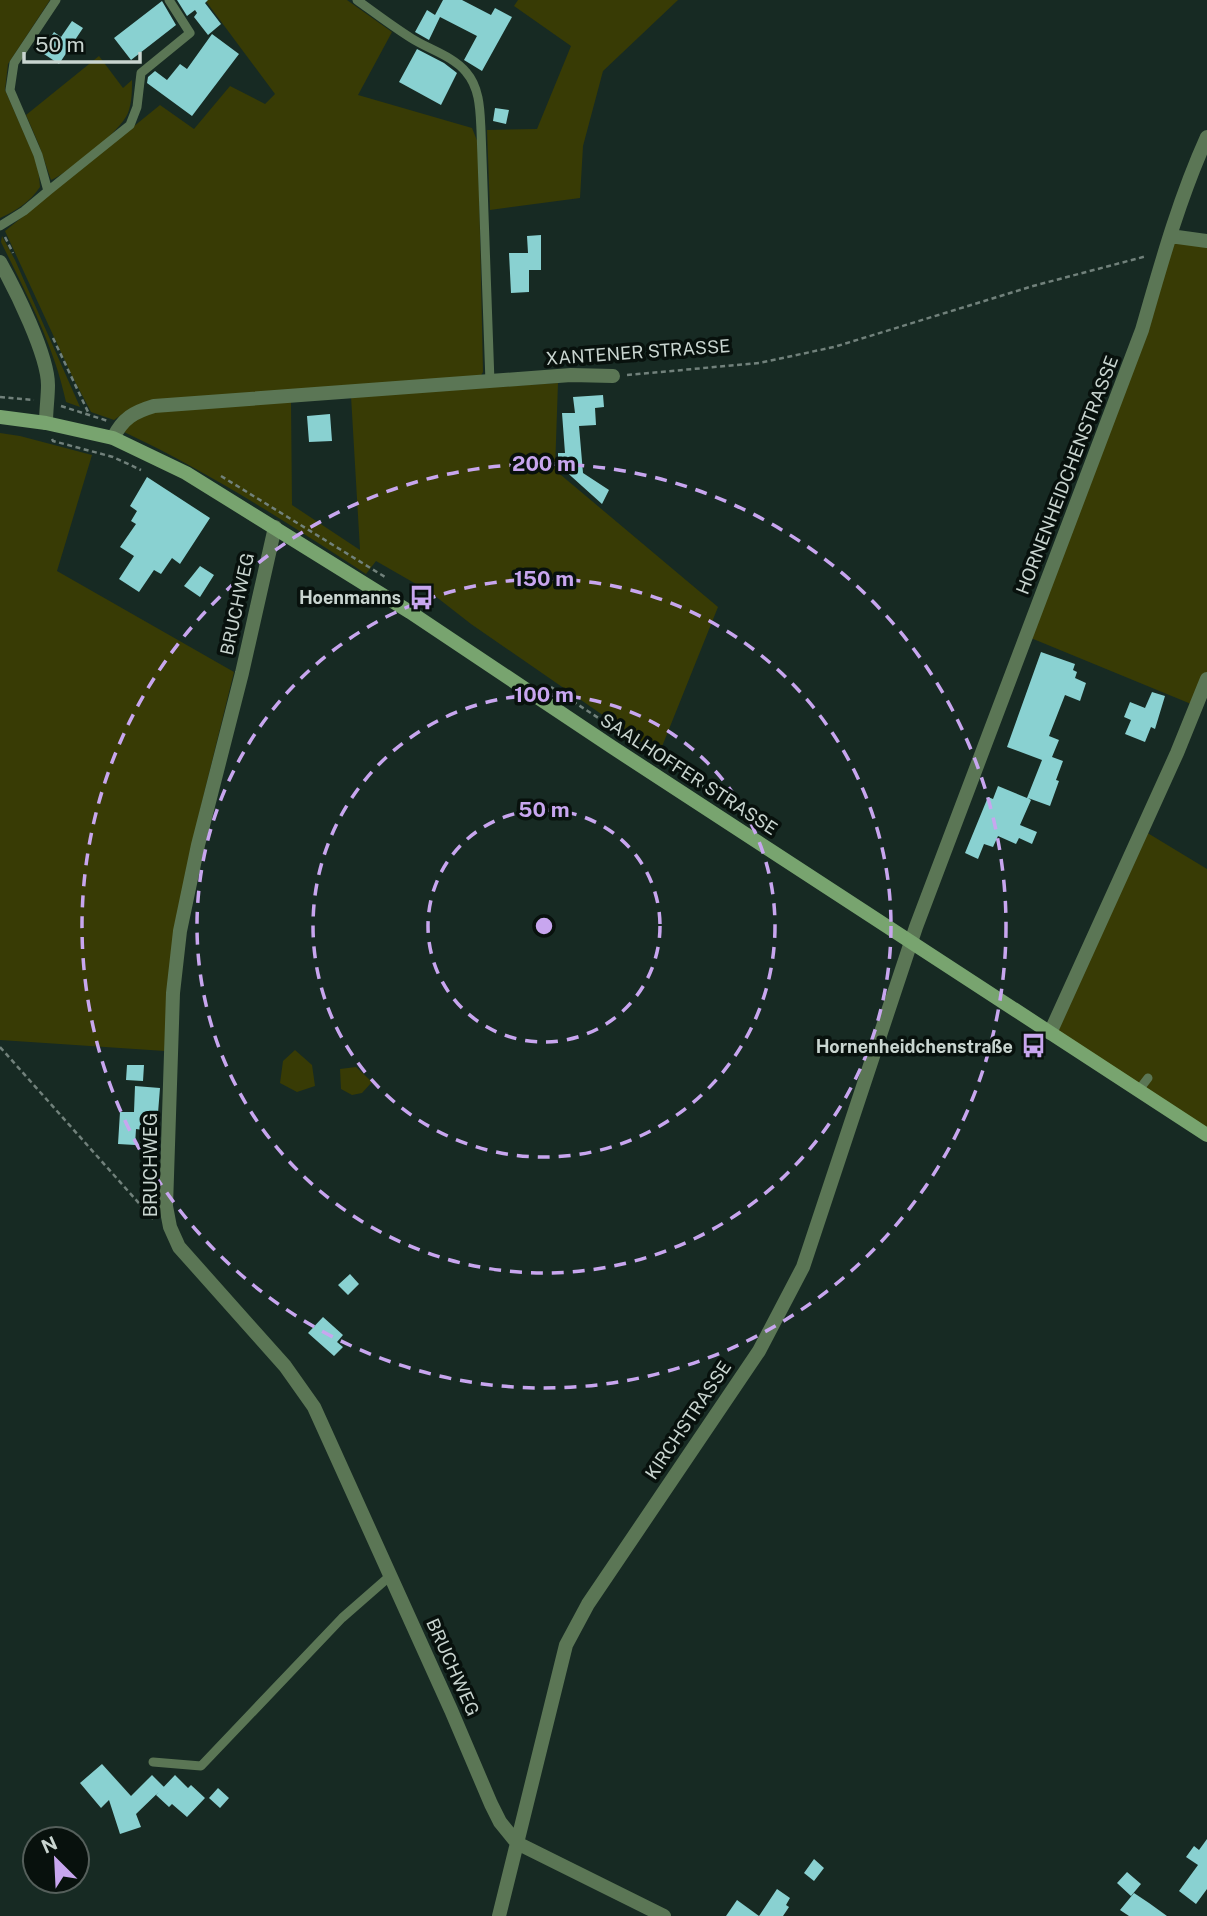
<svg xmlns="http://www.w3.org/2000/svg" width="1207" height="1916" font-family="'Public Sans',sans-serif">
<rect width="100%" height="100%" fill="#172a23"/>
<path fill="#383b05" d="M0,0H50L8,64L5,90L38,165L40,187C30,202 16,211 0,218Z
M205,0H347L392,32L358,95L472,128L478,143L483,372L480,377L131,408L114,420L91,412L72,376L5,231L160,105L194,129L230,86L265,104L275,94Z
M518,0H678L603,71L583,146L580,198L490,210L487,130L537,129L571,46L514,6Z
M99,56L123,88L132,80C132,91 132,102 128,113C120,132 70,172 51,180L39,145L26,115Z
M2,236L15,260L80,407L66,402C54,345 26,293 1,242Z
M1170,236L1207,241V679L1196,706L1026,636Z
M558,383L555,470L718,607L659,754L471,624L430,592L376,561L366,574C288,523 209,472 124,432L130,420L149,411L291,402L292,505L360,550L351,396Z
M0,433L20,436L92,455L57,571L234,672L200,810L165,1051L0,1040Z
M1141,829L1207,869V1135L1050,1033Z
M295,1050L312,1065L315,1086L297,1092L280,1083L283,1061Z
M356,1067L372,1082L362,1093L352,1095L341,1089L340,1069Z"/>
<path fill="#89d1d1" d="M177,0H208L205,3L221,24L208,35L194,17L197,13L195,10L187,16Z
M443,0H462L491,15L495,8L512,17L482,71L464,60L477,36L440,17L429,40L415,32L427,10L435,15Z
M162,1L176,25L131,60L114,38Z
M72,21L83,28L59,64L41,52L54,32L61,37Z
M212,34L239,54L192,116L147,83L148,77L155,71L167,80L180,64L187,69Z
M417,49L444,63L457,73L441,105L399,82Z
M495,108L509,110L506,124L493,121Z
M541,235V270H529V292L511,293L509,253H528L527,236Z
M603,395L604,407L595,408L596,425L579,426L583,473L609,490L602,504L562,468L558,462V453H565L562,413H575L573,397Z
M330,414L332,441L309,442L307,416Z
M147,477L210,518L180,564L172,558L161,574L154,570L139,592L119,579L134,556L120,547L136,524L131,521L137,511L130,506Z
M200,566L214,575L200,597L184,586Z
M1041,652L1075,664L1073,670L1077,672L1075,678L1086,683L1080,701L1065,695L1049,736L1059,740L1052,757L1063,761L1056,780L1059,781L1050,806L1028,798L1031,800L1020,825L1037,832L1032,844L1019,838L1016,844L998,836L993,847L984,844L978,859L965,853L988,797L993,799L998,786L1027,798L1042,760L1007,747Z
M1152,692L1165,696L1155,729L1151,727L1145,742L1125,734L1131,720L1124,717L1130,702L1145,708Z
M127,1065H144L143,1081L126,1080Z
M135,1086L160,1088L158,1113H141H144L143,1130L136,1129L135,1145L118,1144L120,1112H134Z
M350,1274L359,1284L348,1295L338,1285Z
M323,1317L343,1335L337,1342L343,1347L334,1356L308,1333Z
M102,1764L131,1796L152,1775L164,1787L136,1814L141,1827L120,1834L109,1800L101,1808L80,1783Z
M175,1775L188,1788L191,1785L205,1798L187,1817L172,1804L169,1807L156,1795Z
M218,1788L229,1798L220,1808L209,1798Z
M1207,1839V1889L1196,1904L1179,1891L1198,1865L1186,1857L1194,1846L1199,1850Z
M814,1859L824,1868L814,1881L804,1873Z
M1127,1872L1141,1884L1131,1896L1117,1883Z
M777,1889L790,1898L786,1905L789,1907L783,1916H726L737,1900L759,1916Z
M1134,1893L1149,1903L1167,1916H1129L1120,1910Z"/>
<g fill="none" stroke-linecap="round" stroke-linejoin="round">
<path stroke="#71817b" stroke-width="2.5" stroke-dasharray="5 3.5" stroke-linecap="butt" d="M5,237L13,253
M53,338L89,414
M627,375L759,363L834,347L1033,286L1147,256
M0,397L34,400
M61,406L108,421
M52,439L53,441L113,457L141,470
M221,476L385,577
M551,687L733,806
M0,1047L153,1219"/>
<path stroke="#5b7655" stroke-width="9" d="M357,0C375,13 392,26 411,38C428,49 453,56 466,72C480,88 480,110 481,130L490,382
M48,191L130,125L137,107L141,73L190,33L169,0
M0,226L24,211L48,191L38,155L10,90L14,63L56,0
M1138,1091L1148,1078
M153,1762L201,1766L342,1618L390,1576"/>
<path stroke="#5b7655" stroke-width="14" d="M1170,236L1207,241
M113,438C123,418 134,412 154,406L571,375L613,376
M275,527L242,673L198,845L180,931L173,993L166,1206L170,1227L179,1247L285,1366L314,1407L451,1710L491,1804L500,1822L517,1843L664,1916
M1050,1033L1177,753L1207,679
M499,1916L566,1645L588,1604L759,1351L803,1267L916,927L1142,330C1161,264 1179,199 1207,137"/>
<path stroke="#5b7655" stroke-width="14" d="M0,262C15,289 48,355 48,385C48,397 46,410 46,423"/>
<path stroke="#78a46f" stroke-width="14" d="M0,417L46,423L113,438L186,473L410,612L612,747L1207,1135"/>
</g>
<g fill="none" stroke="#c8a6ef" stroke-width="3.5" stroke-dasharray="12 9">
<circle cx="544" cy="926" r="116"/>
<circle cx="544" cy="926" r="231"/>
<circle cx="544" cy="926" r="347"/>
<circle cx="544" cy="926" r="462"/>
</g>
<defs>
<symbol id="bus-bare" viewBox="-9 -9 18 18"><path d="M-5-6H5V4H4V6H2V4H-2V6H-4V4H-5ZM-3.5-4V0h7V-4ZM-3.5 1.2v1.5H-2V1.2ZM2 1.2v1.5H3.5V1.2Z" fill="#c8a6ef" stroke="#08110d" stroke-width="2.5" paint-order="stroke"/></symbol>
</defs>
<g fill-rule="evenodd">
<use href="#bus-bare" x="404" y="580" width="35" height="35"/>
<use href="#bus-bare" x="1016" y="1028" width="35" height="35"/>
</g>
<g text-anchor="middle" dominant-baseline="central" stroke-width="7" stroke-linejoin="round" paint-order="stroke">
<g font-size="18" fill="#c9d5d0" stroke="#08110d">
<text transform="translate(638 352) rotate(-4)">XANTENER STRASSE</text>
<text transform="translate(1067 475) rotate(-69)">HORNENHEIDCHENSTRASSE</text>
<text transform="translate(237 604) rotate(-78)">BRUCHWEG</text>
<text transform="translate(689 774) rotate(33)">SAALHOFFER STRASSE</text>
<text transform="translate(150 1165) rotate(-90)">BRUCHWEG</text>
<text transform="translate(688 1420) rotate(-56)">KIRCHSTRASSE</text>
<text transform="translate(453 1667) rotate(66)">BRUCHWEG</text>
</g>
<g font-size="18" font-weight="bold" fill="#c9d5d0" stroke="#08110d" text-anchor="end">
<text x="401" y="597">Hoenmanns</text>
<text x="1013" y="1046">Hornenheidchenstraße</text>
</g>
</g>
<circle cx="544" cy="926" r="10" fill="#c8a6ef" stroke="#08110d" stroke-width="3.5"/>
<g font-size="21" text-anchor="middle" font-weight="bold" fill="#c8a6ef" stroke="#08110d" stroke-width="7" stroke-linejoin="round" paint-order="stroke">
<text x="544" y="471">200 m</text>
<text x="544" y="586">150 m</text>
<text x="544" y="702">100 m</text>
<text x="544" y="817">50 m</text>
</g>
<g transform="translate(56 1860) rotate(336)"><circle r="33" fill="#08110d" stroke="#555f5b" stroke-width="2"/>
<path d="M0-5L12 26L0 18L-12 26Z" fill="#c8a6ef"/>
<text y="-10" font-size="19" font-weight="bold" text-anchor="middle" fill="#c9d5d0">N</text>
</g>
<path d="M24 52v10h116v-10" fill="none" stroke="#c9d5d0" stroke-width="3.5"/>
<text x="35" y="52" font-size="21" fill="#c9d5d0" stroke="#08110d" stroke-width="5" paint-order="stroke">50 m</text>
</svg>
